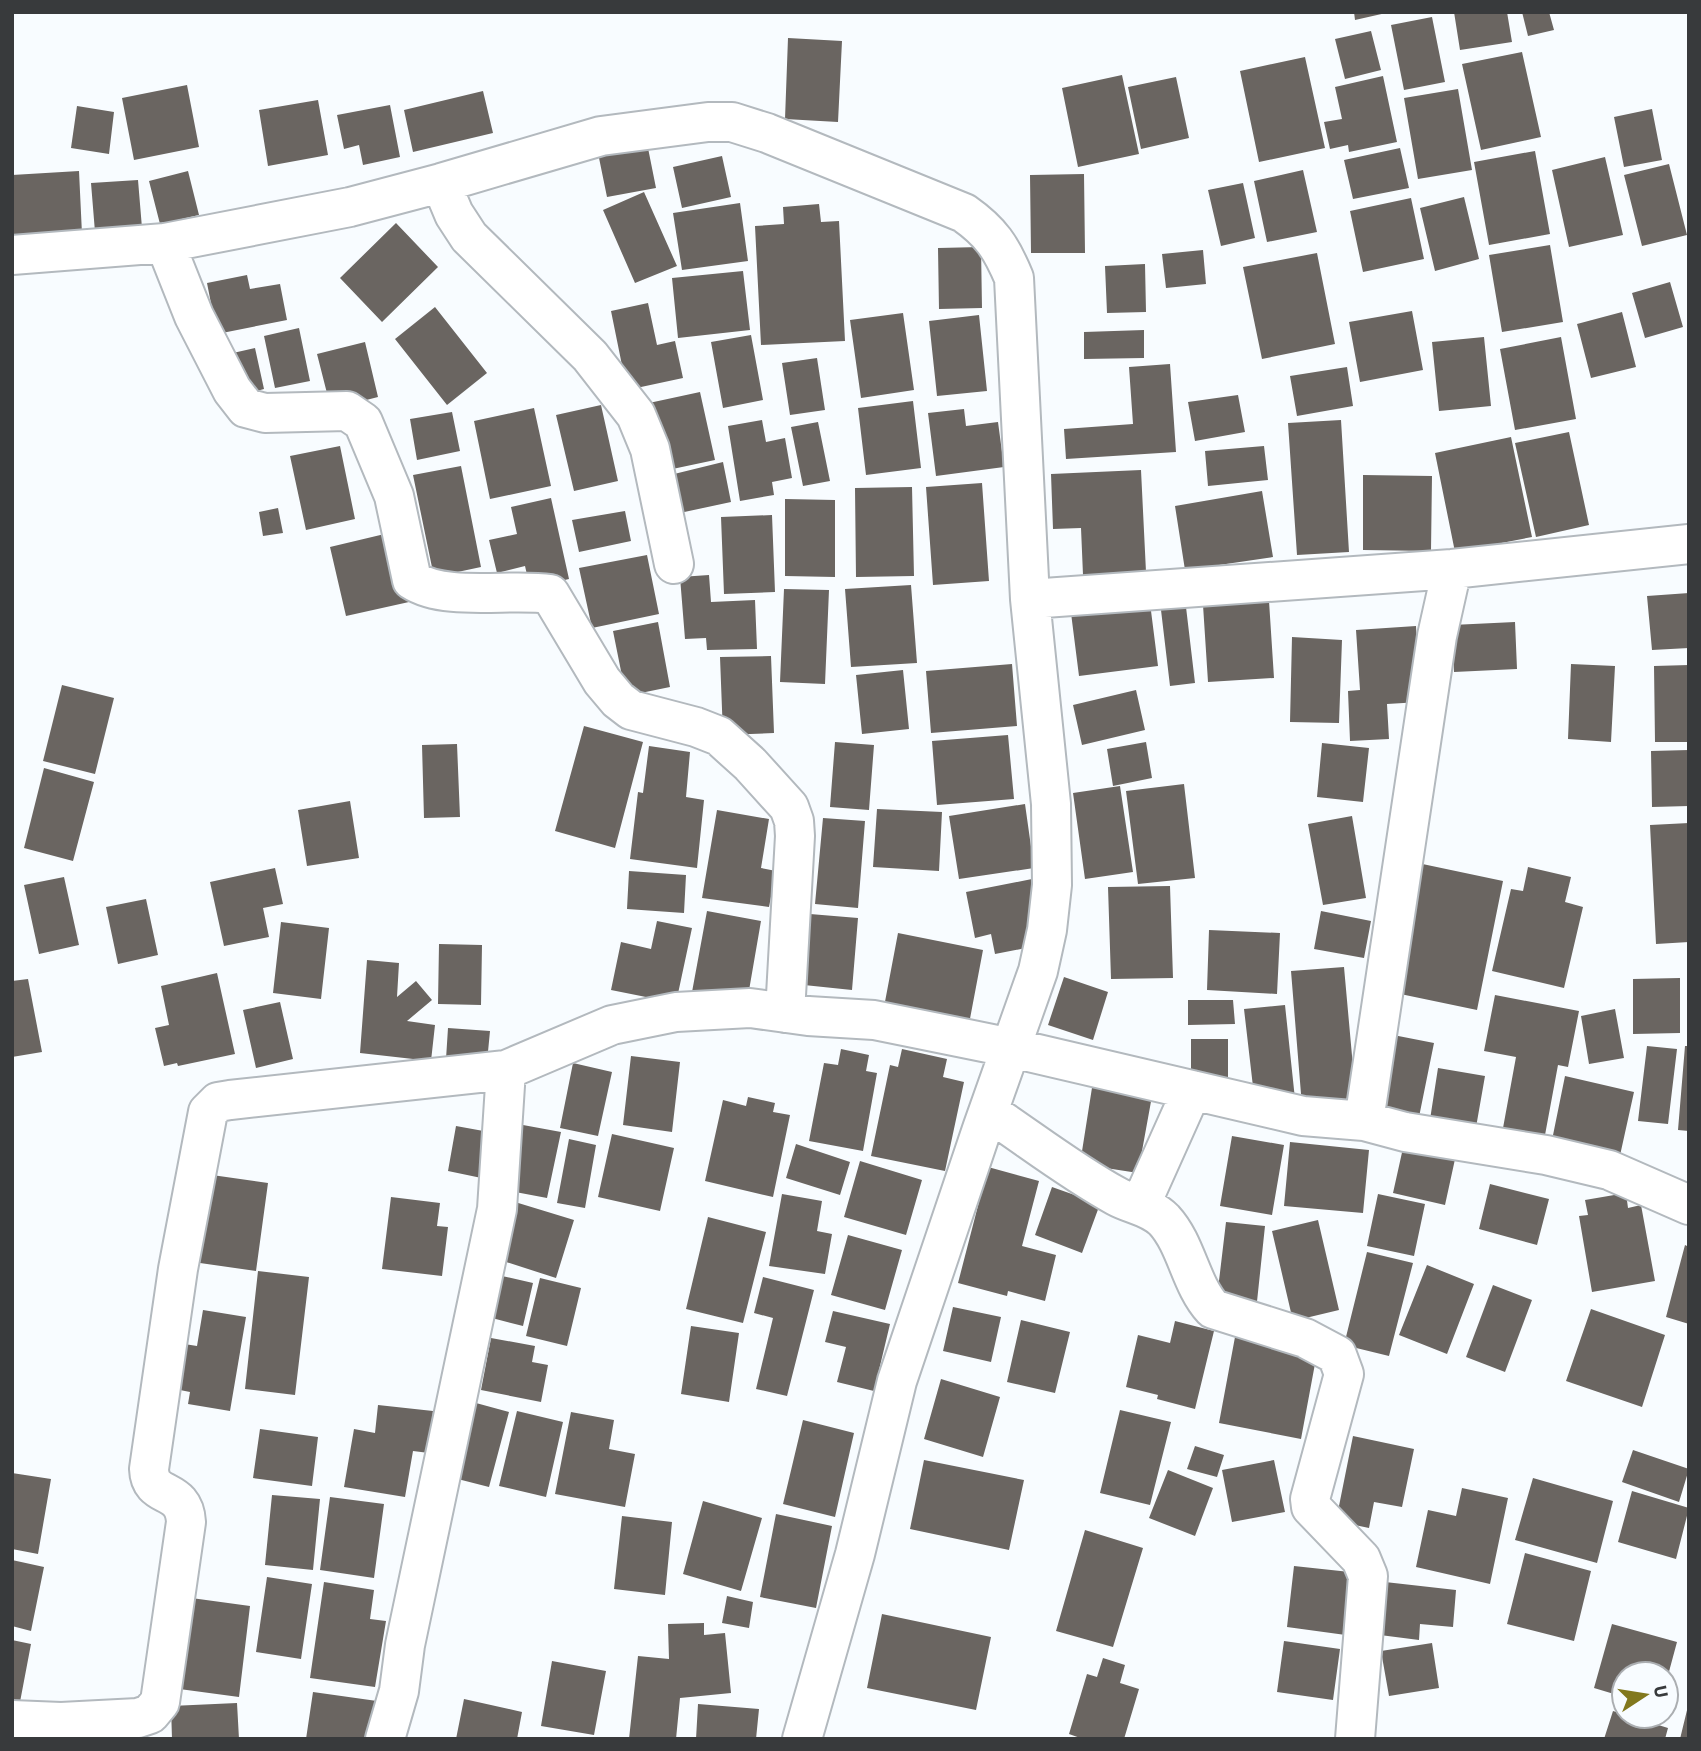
<svg xmlns="http://www.w3.org/2000/svg" width="1701" height="1751" font-family="'Source Sans 3',sans-serif">
<rect width="100%" height="100%" fill="#f8fcff"/>
<path fill="#6a6561" d="M1354,12H1386V13L1355,20Z
M1454,12H1507L1512,42L1460,50Z
M1522,12H1549L1554,30L1528,36Z
M1432,17L1445,82L1404,90L1391,25Z
M1371,31L1381,70L1345,79L1335,39Z
M788,38L842,41L838,122L785,119Z
M1522,52L1541,137L1481,150L1462,64Z
M1305,57L1325,148L1259,162L1240,71Z
M1122,75L1139,154L1078,167L1062,88Z
M1383,76L1397,142L1349,152L1348,145L1330,149L1324,122L1342,119L1335,87Z
M1176,77L1189,138L1141,149L1128,87Z
M187,85L199,147L134,160L122,98Z
M1458,89L1472,170L1418,179L1404,98Z
M483,91L493,133L413,152L404,110Z
M318,100L328,155L268,166L259,110Z
M390,105L400,157L363,165L359,145L344,149L337,115Z
M77,106L114,112L109,154L71,148Z
M1652,109L1662,160L1624,167L1614,117Z
M647,143L656,188L607,197L598,153Z
M1400,148L1409,188L1353,199L1344,160Z
M1535,151L1550,234L1489,245L1474,162Z
M722,156L731,197L682,208L673,167Z
M1605,157L1623,235L1569,247L1552,170Z
M1669,164L1687,235L1642,246L1624,175Z
M1303,170L1317,232L1267,242L1254,181Z
M79,171L82,234L13,237L12,175Z
M188,171L199,215L160,224L149,181Z
M1084,174L1085,253H1031L1030,175Z
M138,180L142,228L95,232L91,183Z
M1243,183L1255,238L1221,246L1208,190Z
M644,192L677,266L635,283L603,210Z
M1464,197L1479,259L1435,271L1420,208Z
M1411,198L1424,259L1363,272L1350,211Z
M740,203L748,261L682,270L673,213Z
M819,204L821,222L839,221L845,341L761,345L755,226L784,224L783,207Z
M396,223L438,267L382,322L340,278Z
M1550,245L1563,322L1502,332L1489,255Z
M981,247L982,308L939,309L938,248Z
M1203,250L1206,284L1166,288L1162,254Z
M1317,253L1335,344L1262,359L1243,267Z
M1145,264L1146,312L1107,313L1105,266Z
M743,271L750,330L678,338L672,278Z
M247,275L250,289L280,284L287,320L217,334L207,283Z
M1670,282L1683,327L1645,338L1632,293Z
M648,303L657,345L675,341L683,378L627,390L611,311Z
M435,307L487,373L447,405L395,339Z
M1412,311L1423,370L1360,382L1349,322Z
M1622,312L1636,367L1591,378L1577,324Z
M903,313L914,390L861,398L850,320Z
M979,315L987,391L937,396L929,321Z
M299,328L310,381L275,388L264,336Z
M1144,330V358L1084,359V332Z
M751,335L763,400L723,408L711,342Z
M1484,337L1491,406L1439,411L1432,342Z
M1561,337L1576,419L1515,430L1500,349Z
M365,342L378,397L331,409L317,354Z
M255,348L264,389L242,395L233,353Z
M817,358L825,410L790,415L782,363Z
M1170,364L1176,452L1066,459L1064,429L1133,424L1129,367Z
M1347,367L1353,406L1297,416L1290,376Z
M700,392L715,460L663,471L649,403Z
M1238,395L1245,432L1195,441L1188,402Z
M913,401L921,468L866,475L858,408Z
M601,405L618,481L574,491L556,415Z
M534,408L551,486L490,499L474,421Z
M964,409L966,426L998,422L1004,467L936,476L928,413Z
M452,412L460,451L417,460L410,419Z
M762,420L766,442L785,438L792,478L772,482L774,495L740,501L728,426Z
M1341,420L1349,552L1297,555L1288,423Z
M818,422L830,481L803,486L791,427Z
M1569,432L1589,525L1536,537L1515,443Z
M1511,437L1532,537L1455,552L1435,453Z
M340,446L355,519L306,530L290,456Z
M1264,446L1268,480L1208,486L1205,451Z
M723,462L731,502L675,514L666,476Z
M461,466L481,567L434,577L413,475Z
M1141,470L1146,572L1083,575L1081,528L1053,529L1051,474Z
M1363,475L1432,476L1431,551L1363,550Z
M982,483L989,581L933,585L926,487Z
M912,487L914,576L856,577L855,488Z
M1262,491L1273,557L1185,570L1175,506Z
M551,498L569,579L530,588L525,566L497,573L489,540L517,534L511,507Z
M785,499L835,500V577L785,576Z
M278,508L283,533L263,536L259,512Z
M625,511L631,541L579,552L572,520Z
M772,515L775,592L724,594L721,517Z
M393,532L409,602L346,616L330,547Z
M647,555L659,614L592,628L579,568Z
M709,575L711,602L755,600L757,649L707,650L706,638L685,639L680,577Z
M911,585L917,663L851,667L845,589Z
M784,589L829,590L825,684L780,682Z
M1689,593V648L1652,650L1647,596Z
M1269,601L1274,678L1208,682L1203,605Z
M1150,603L1158,666L1079,676L1071,613Z
M1186,607L1195,683L1170,686L1161,610Z
M658,622L670,687L626,696L613,631Z
M1515,622L1517,669L1454,672L1452,625Z
M1416,626L1420,702L1387,704L1389,739L1350,741L1348,691L1360,690L1356,630Z
M1292,637L1342,640L1339,723L1290,722Z
M771,656L774,733L723,735L720,657Z
M1012,664L1017,726L931,733L926,671Z
M1571,664L1615,666L1611,742L1568,739Z
M1689,665V742H1655L1654,666Z
M903,670L909,729L862,734L856,675Z
M62,685L114,698L95,774L43,761Z
M1136,690L1145,730L1082,745L1073,705Z
M584,726L643,742L615,848L555,831Z
M1008,735L1014,799L937,805L932,741Z
M835,742L874,745L869,810L830,807Z
M1146,742L1152,778L1113,786L1107,749Z
M1322,743L1369,748L1363,802L1317,797Z
M457,744L460,817L424,818L422,745Z
M649,746L690,752L686,797L704,800L697,868L630,859L638,792L643,793Z
M1689,750V806L1652,807L1651,751Z
M44,768L94,782L73,861L24,848Z
M1184,784L1195,878L1138,884L1126,791Z
M1120,786L1133,872L1085,879L1073,793Z
M350,801L359,858L307,866L298,810Z
M1025,804L1034,868L959,879L949,816Z
M877,809L942,812L939,871L873,867Z
M717,810L769,819L761,868L776,871L769,907L702,898Z
M1352,816L1366,898L1323,905L1308,824Z
M823,818L865,821L858,908L815,904Z
M1689,823V942L1656,944L1650,825Z
M1413,862L1503,881L1477,1010L1386,991Z
M1528,867L1571,877L1565,902L1583,907L1564,988L1492,971L1511,889L1523,891Z
M275,868L283,904L263,908L269,937L224,946L210,882Z
M629,871L686,875L684,913L627,909Z
M64,877L79,945L39,954L24,885Z
M1032,879L1042,924L1036,946L995,954L991,934L975,938L966,892Z
M1170,886L1173,978L1111,979L1108,887Z
M146,899L158,955L118,964L106,907Z
M707,911L761,921L747,1002L692,992Z
M1321,911L1371,921L1364,958L1314,949Z
M810,914L858,918L852,990L804,985Z
M657,921L692,928L676,1003L611,990L621,942L651,949Z
M281,922L329,928L321,999L273,993Z
M1209,930L1280,933L1277,994L1207,990Z
M898,933L983,950L969,1024L884,1007Z
M439,944L482,945L481,1005L438,1004Z
M367,960L399,963L397,997L416,981L432,1000L407,1021L435,1025L431,1061L360,1053Z
M1344,967L1356,1100L1302,1106L1291,971Z
M217,973L235,1054L178,1066L177,1063L164,1066L155,1028L169,1025L161,986Z
M1064,977L1108,992L1093,1040L1048,1025Z
M1680,978V1033L1633,1034V979Z
M28,979L42,1052L12,1057V981Z
M1495,995L1579,1011L1568,1067L1558,1065L1545,1135L1503,1128L1516,1057L1484,1051Z
M1188,1000H1233L1235,1024L1188,1025Z
M280,1002L293,1059L256,1068L243,1010Z
M1285,1005L1295,1099L1255,1104L1244,1009Z
M1615,1009L1624,1058L1589,1064L1581,1016Z
M448,1028L490,1031L487,1062L446,1059Z
M1383,1033L1434,1043L1419,1117L1368,1107Z
M1191,1039H1228V1085L1191,1084Z
M1647,1046L1677,1049L1668,1124L1638,1121Z
M1685,1046H1689V1131L1678,1130Z
M841,1049L869,1055L866,1071L877,1073L863,1151L809,1141L824,1063L838,1065Z
M902,1049L947,1059L943,1077L964,1082L945,1171L871,1156L890,1065L898,1067Z
M631,1056L680,1062L672,1132L623,1125Z
M573,1063L612,1072L598,1136L560,1128Z
M1438,1068L1485,1076L1475,1133L1429,1126Z
M1094,1075L1154,1085L1138,1173L1080,1164Z
M1565,1076L1634,1092L1619,1160L1551,1145Z
M748,1097L775,1103L773,1112L790,1115L773,1197L705,1181L723,1100L746,1106Z
M523,1125L561,1132L547,1198L510,1191Z
M456,1126L500,1134L491,1180L448,1171Z
M612,1134L674,1148L660,1211L598,1197Z
M1232,1136L1284,1145L1272,1215L1220,1206Z
M569,1139L596,1145L585,1208L557,1203Z
M1405,1139L1457,1150L1445,1205L1393,1193Z
M1290,1142L1369,1150L1363,1213L1284,1206Z
M796,1144L850,1162L840,1195L786,1178Z
M860,1161L922,1180L906,1235L844,1217Z
M988,1167L1039,1181L1022,1246L1056,1255L1045,1301L1008,1291L1007,1296L958,1283Z
M212,1175L268,1183L256,1271L200,1263Z
M1490,1184L1549,1199L1537,1245L1479,1229Z
M1052,1187L1100,1204L1082,1253L1035,1235Z
M1626,1193L1628,1208L1641,1205L1655,1281L1592,1292L1579,1216L1588,1215L1585,1200Z
M782,1194L822,1201L817,1231L832,1234L825,1274L769,1266Z
M1378,1194L1425,1204L1414,1256L1367,1246Z
M391,1197L440,1203L437,1226L448,1227L442,1276L382,1269Z
M515,1202L574,1220L556,1278L497,1259Z
M708,1217L766,1232L743,1323L686,1309Z
M1318,1220L1339,1310L1293,1321L1272,1231Z
M1226,1222L1265,1226L1256,1311L1216,1306Z
M848,1235L902,1250L885,1310L831,1295Z
M1685,1245L1689,1247V1324L1666,1317Z
M1367,1252L1413,1263L1389,1356L1344,1345Z
M1427,1265L1474,1284L1447,1354L1399,1335Z
M258,1271L309,1277L295,1395L245,1389Z
M502,1276L533,1283L523,1326L492,1318Z
M763,1277L814,1290L787,1396L756,1389L773,1318L754,1313Z
M540,1278L581,1288L567,1346L526,1336Z
M1493,1285L1532,1300L1505,1372L1466,1357Z
M953,1307L1001,1317L991,1362L943,1351Z
M1591,1309L1665,1335L1642,1407L1566,1381Z
M203,1310L246,1317L230,1411L188,1404L190,1392L170,1388L178,1343L197,1346Z
M833,1311L890,1324L874,1391L837,1382L846,1347L825,1342Z
M1021,1320L1070,1332L1055,1393L1007,1382Z
M1175,1321L1214,1331L1195,1409L1157,1399L1158,1395L1126,1387L1138,1335L1170,1343Z
M691,1326L739,1333L729,1402L681,1394Z
M1235,1337L1317,1353L1301,1439L1219,1423Z
M491,1338L535,1346L532,1362L548,1365L541,1402L481,1390Z
M941,1379L1000,1397L983,1457L924,1439Z
M465,1400L509,1412L489,1487L446,1476Z
M378,1405L433,1411L429,1453L413,1451L405,1497L344,1487L354,1429L375,1433Z
M1120,1410L1171,1422L1150,1505L1100,1493Z
M517,1411L563,1422L546,1497L499,1486Z
M571,1412L614,1420L609,1449L635,1454L625,1507L555,1494Z
M803,1420L854,1433L835,1517L783,1504Z
M260,1429L318,1437L312,1486L253,1478Z
M1353,1436L1414,1449L1402,1507L1374,1502L1369,1528L1336,1521Z
M1195,1446L1224,1455L1217,1477L1187,1469Z
M1633,1450L1689,1469L1679,1502L1622,1482Z
M924,1460L1024,1480L1009,1550L910,1529Z
M1274,1460L1285,1512L1232,1522L1222,1470Z
M1168,1470L1213,1488L1195,1536L1149,1518Z
M12,1473L51,1479L38,1554L12,1549Z
M1533,1478L1613,1501L1597,1563L1515,1540Z
M1462,1488L1508,1498L1490,1584L1416,1567L1428,1510L1456,1516Z
M1632,1491L1689,1508L1676,1559L1618,1542Z
M272,1495L320,1499L313,1570L265,1565Z
M330,1497L384,1504L374,1578L320,1570Z
M703,1501L762,1518L741,1591L683,1574Z
M776,1514L832,1526L816,1608L760,1597Z
M622,1516L672,1522L665,1595L614,1589Z
M1085,1530L1143,1548L1113,1647L1056,1631Z
M1525,1553L1591,1571L1574,1641L1507,1624Z
M12,1560L44,1567L31,1631L12,1626Z
M1294,1566L1359,1573L1353,1636L1287,1627Z
M267,1577L312,1584L301,1659L256,1652Z
M324,1582L374,1590L370,1619L386,1621L375,1687L310,1678Z
M1385,1582L1456,1590L1453,1627L1420,1624L1419,1640L1380,1635Z
M727,1596L753,1602L749,1628L722,1623Z
M184,1597L250,1606L239,1697L172,1688Z
M882,1614L991,1637L976,1710L867,1688Z
M704,1623V1635L725,1633L731,1693L680,1698L676,1739H629L638,1656L669,1659L668,1624Z
M1612,1624L1677,1642L1667,1679L1666,1674H1624V1697L1594,1688Z
M12,1640L31,1644L20,1702L12,1701Z
M1284,1641L1340,1649L1333,1700L1277,1692Z
M1432,1643L1439,1688L1389,1696L1381,1651Z
M1103,1658L1125,1665L1120,1683L1139,1689L1124,1739H1083L1069,1734L1087,1674L1097,1677Z
M552,1661L606,1671L594,1735L541,1726Z
M313,1692L377,1701L371,1739H306Z
M464,1699L522,1712L517,1739H456Z
M237,1703L239,1739H172L171,1706Z
M698,1704L759,1709L756,1739H696Z
M1688,1706L1689,1739H1680Z
M1613,1711L1668,1728L1665,1739H1604Z"/>
<g fill="none" stroke-linecap="round" stroke-linejoin="round">
<defs>
<path id="street" d="M441,183L454,214L469,237L590,356L636,415L650,449L674,564
M165,243L194,316L232,390L246,408L265,413L347,411L363,422L394,496L412,580C446,602 510,588 550,594L602,681L618,700L631,710L696,727L719,736L750,764L789,807L794,821L795,836L785,1013
M12,255L165,243L350,207L441,183L601,136L708,122H732L767,133L964,213C991,232 1001,247 1014,278L1030,599L1051,804L1052,885L1047,930L1038,971L982,1129L897,1381L855,1554L802,1739
M1030,599L1452,569L1689,544
M989,1112C1031,1140 1072,1172 1116,1196C1132,1205 1150,1206 1164,1220C1187,1245 1190,1284 1213,1309L1305,1338L1337,1355L1344,1374L1310,1499L1311,1507L1361,1559L1368,1576L1355,1739
M1364,1121L1437,636L1452,569
M1140,1206L1192,1090
M12,1720L61,1722L138,1718L150,1714L160,1702L186,1522C184,1485 150,1501 149,1469L178,1269L208,1112L218,1102L230,1100L506,1070
M385,1739L399,1691L405,1645L497,1209L506,1070L612,1025L676,1012L750,1008L808,1016L874,1020L1012,1048L1303,1116L1364,1121L1405,1132L1546,1155L1609,1170L1689,1205"/>
</defs>
<use href="#street" stroke="#b3b9be" stroke-width="42"/>
<use href="#street" stroke="#fff" stroke-width="38"/>
</g>
<rect width="1701" height="1751" fill="none" stroke="#383a3c" stroke-width="28"/>
<g transform="translate(1645 1695) rotate(78)"><circle r="33" fill="#f8fcff" stroke="#abaeb1" stroke-width="2"/>
<path d="M0-5L12 26L0 18L-12 26Z" fill="#82781d"/>
<text y="-10" font-size="19" font-weight="bold" text-anchor="middle" fill="#383a3c">U</text>
</g>
</svg>
